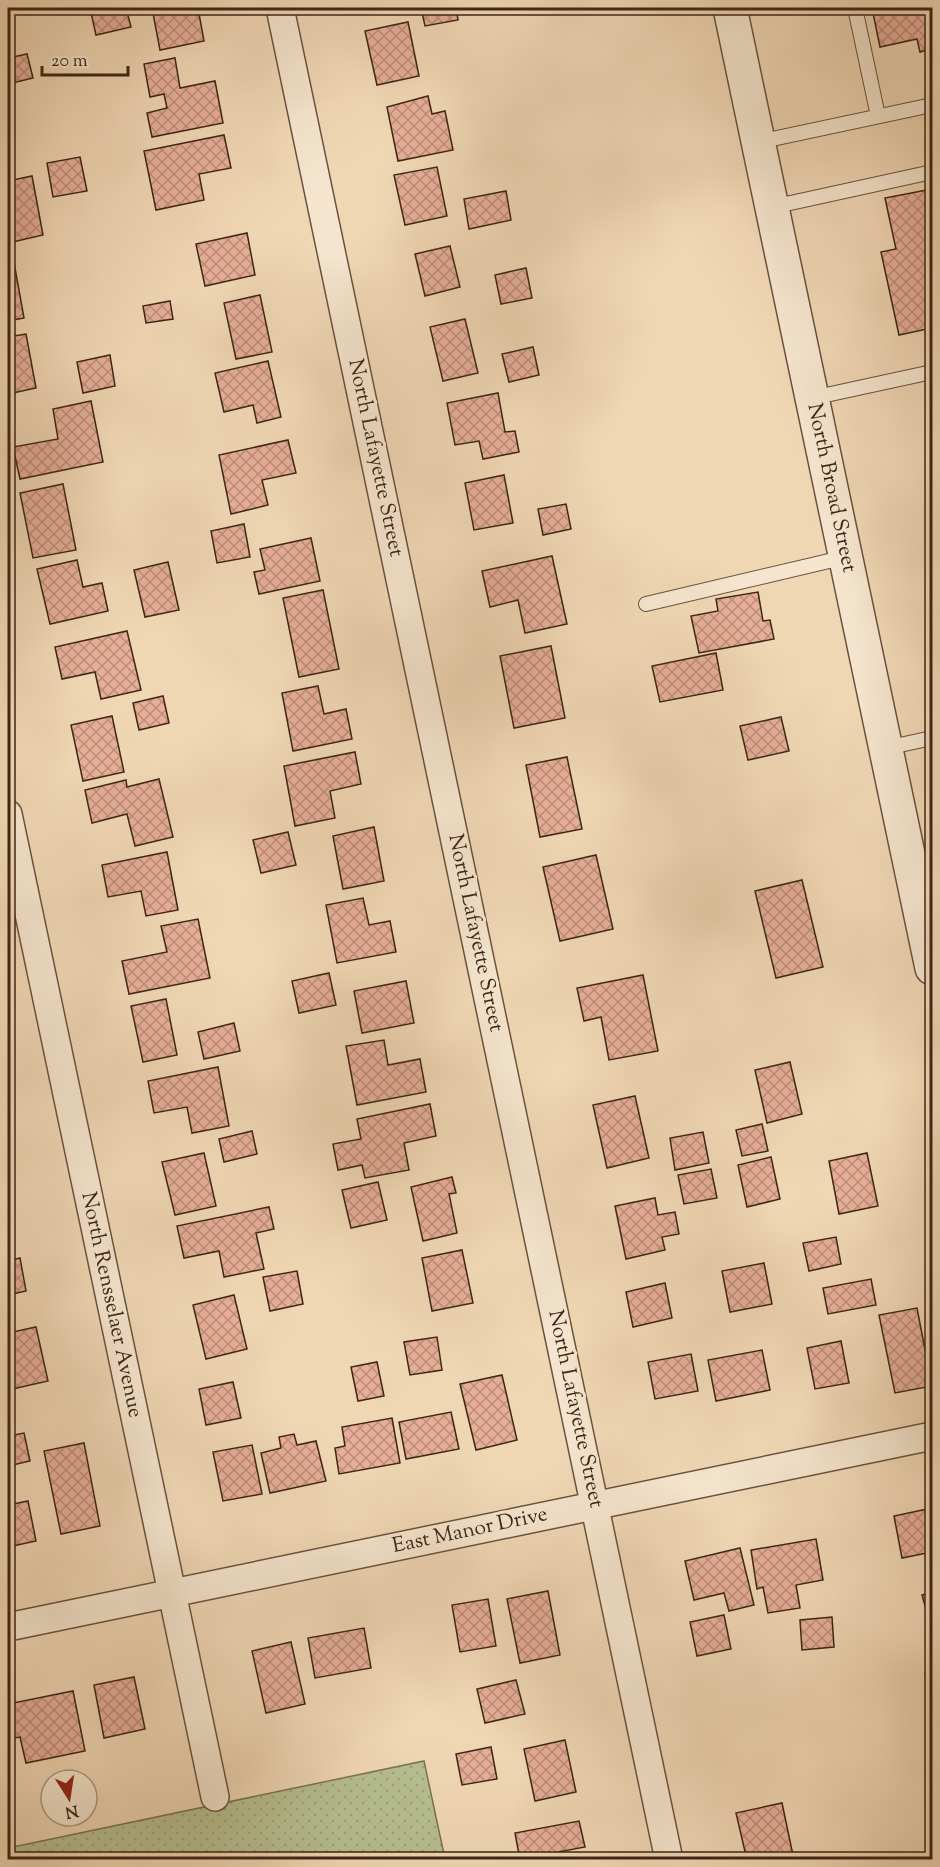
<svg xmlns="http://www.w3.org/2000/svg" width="940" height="1867" font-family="'Sorts Mill Goudy',serif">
<defs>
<pattern id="grass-dots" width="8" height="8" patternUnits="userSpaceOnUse" patternTransform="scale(1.5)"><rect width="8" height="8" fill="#b6bf90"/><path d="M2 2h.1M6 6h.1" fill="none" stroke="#9da47b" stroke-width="1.8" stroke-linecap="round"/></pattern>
<pattern id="building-cross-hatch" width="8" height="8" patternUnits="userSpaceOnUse" patternTransform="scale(1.5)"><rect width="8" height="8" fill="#e7ae98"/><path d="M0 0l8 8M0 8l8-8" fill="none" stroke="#bc8d7b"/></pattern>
</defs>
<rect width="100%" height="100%" fill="#f0d7b4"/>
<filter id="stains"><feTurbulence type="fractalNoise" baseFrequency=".00333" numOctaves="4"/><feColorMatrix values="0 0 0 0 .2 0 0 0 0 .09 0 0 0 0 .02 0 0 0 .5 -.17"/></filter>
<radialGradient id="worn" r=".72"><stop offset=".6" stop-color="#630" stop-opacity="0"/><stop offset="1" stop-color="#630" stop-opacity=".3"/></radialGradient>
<path fill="url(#grass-dots)" stroke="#7a7253" stroke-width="1.5" d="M424,1761L445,1859L8,1860V1848Z"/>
<path fill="url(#building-cross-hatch)" stroke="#3d2616" stroke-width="1.5" d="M90,8H126L131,27L96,35Z
M152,8H198L204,41L160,50Z
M421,8H456L458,20L425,26Z
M898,8H932V49L920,52L917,39L880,47L873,13Z
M408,22L419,76L377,85L365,31Z
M27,54L33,78L8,84V58Z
M175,58L180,88L215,81L223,123L152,137L147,113L167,108L164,94L150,97L144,64Z
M428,96L432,114L445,111L453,150L398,161L387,107Z
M224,135L231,168L199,174L204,200L156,210L144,151Z
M80,157L87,191L53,197L47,163Z
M437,167L447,216L405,225L394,175Z
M32,176L43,235L8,243V181Z
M932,189V328L899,335L881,252L896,249L885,198Z
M506,191L511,220L469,229L464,199Z
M247,233L255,275L205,286L196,244Z
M450,246L460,287L425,296L415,254Z
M13,257L24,318L8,321V258Z
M526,268L532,298L501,304L495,275Z
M260,295L272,352L236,359L224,303Z
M170,301L173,319L146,323L143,306Z
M465,319L478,373L443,381L430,327Z
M26,334L36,388L8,394V337Z
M533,347L539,375L509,382L502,354Z
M110,355L115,386L83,393L77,362Z
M268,361L281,417L257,423L253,405L224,412L215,373Z
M498,393L505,432L515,431L519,452L483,459L479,441L455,445L447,403Z
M91,401L103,462L20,479L13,447L58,439L53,409Z
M288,440L296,473L262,480L268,505L231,514L219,455Z
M504,475L513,523L474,530L465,483Z
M63,484L76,550L33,558L20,493Z
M566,504L571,529L543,535L538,509Z
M244,524L250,557L217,563L211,531Z
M311,538L320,581L259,594L254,572L265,570L260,549Z
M552,556L567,624L525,633L518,600L490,607L482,571Z
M77,560L83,587L102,583L108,611L50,624L37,569Z
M168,562L179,610L145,617L134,570Z
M323,590L339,669L299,677L283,598Z
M758,592L763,621L770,620L774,639L699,653L691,616L718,611L716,599Z
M127,631L141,690L101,699L95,672L62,679L55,647Z
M551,646L565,718L514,728L500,656Z
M716,653L723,690L660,702L652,666Z
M318,686L324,714L346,709L352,739L293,751L282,693Z
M163,696L169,723L139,730L133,703Z
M112,716L124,772L83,781L71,725Z
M781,717L789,751L748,760L740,726Z
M355,752L361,784L330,791L335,818L295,826L284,766Z
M567,757L582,829L540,837L526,765Z
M159,779L173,837L135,846L127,814L92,823L85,790L126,780L127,787Z
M374,827L384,881L343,889L333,836Z
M288,832L296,865L261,873L253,840Z
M167,852L178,910L146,916L141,891L108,897L102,865Z
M596,855L613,929L560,941L543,867Z
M802,880L823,967L776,978L755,891Z
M363,898L369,925L390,921L396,952L337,963L326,905Z
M198,919L210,978L129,994L122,961L167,952L161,926Z
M329,973L336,1005L299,1013L292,981Z
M643,975L658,1051L609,1060L601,1017L584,1021L577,988Z
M406,981L414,1023L362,1033L354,991Z
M166,999L177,1055L143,1062L131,1006Z
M234,1023L240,1051L204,1059L198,1032Z
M384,1040L388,1065L420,1059L426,1092L357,1105L346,1046Z
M790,1062L802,1114L767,1123L755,1070Z
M218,1067L229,1126L192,1133L187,1107L154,1113L148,1081Z
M635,1096L649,1158L607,1168L593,1105Z
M430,1104L436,1136L404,1143L409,1170L365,1178L362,1165L338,1170L333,1144L361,1139L357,1119Z
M762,1124L768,1151L742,1156L736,1130Z
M252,1131L257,1154L224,1162L219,1139Z
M703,1132L709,1163L675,1170L670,1138Z
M204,1153L216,1206L175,1215L162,1162Z
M867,1153L878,1206L839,1214L829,1161Z
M771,1157L780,1199L747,1207L738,1165Z
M711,1169L717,1198L684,1204L678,1175Z
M452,1177L456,1193L449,1194L457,1233L423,1241L411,1187Z
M378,1182L387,1220L351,1228L342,1190Z
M655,1198L658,1215L675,1212L679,1234L662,1237L665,1250L626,1259L615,1206Z
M269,1207L274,1229L256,1233L264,1269L224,1277L219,1251L184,1258L177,1226Z
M836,1237L841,1264L809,1271L803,1243Z
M462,1250L473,1303L432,1311L422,1258Z
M20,1258L26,1291L8,1295V1261Z
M764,1263L772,1304L730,1312L722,1271Z
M297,1271L303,1304L270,1311L263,1277Z
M871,1279L876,1305L828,1314L823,1288Z
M665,1283L672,1318L633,1327L626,1292Z
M234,1295L247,1349L206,1359L193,1305Z
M917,1308L932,1386L895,1393L879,1315Z
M36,1327L48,1381L8,1390V1333Z
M437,1337L442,1370L410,1375L404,1342Z
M841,1341L849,1383L815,1389L807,1348Z
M762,1350L770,1390L716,1401L708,1360Z
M691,1354L698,1391L655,1399L648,1362Z
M377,1362L384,1396L358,1401L351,1367Z
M502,1375L517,1440L476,1450L460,1384Z
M233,1382L241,1418L206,1425L199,1389Z
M451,1412L459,1449L406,1459L399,1422Z
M392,1418L400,1463L339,1474L335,1448L345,1446L342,1427Z
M24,1433L30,1461L8,1466V1436Z
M294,1434L297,1445L316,1441L326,1481L270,1493L261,1453L281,1448L279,1437Z
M84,1443L100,1526L61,1534L44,1451Z
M252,1445L262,1494L223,1501L213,1452Z
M28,1501L36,1541L8,1547V1505Z
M932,1508V1552L902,1558L894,1516Z
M816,1539L823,1580L796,1585L800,1608L768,1613L763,1587L757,1589L751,1550Z
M740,1548L754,1605L729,1611L724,1593L694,1600L685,1561Z
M548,1591L560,1655L520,1663L507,1599Z
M932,1592V1619L929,1620L922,1595Z
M488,1599L496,1646L460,1652L452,1605Z
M724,1615L731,1649L697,1656L690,1622Z
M832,1617L834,1647L802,1650L800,1620Z
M364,1628L371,1668L315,1678L308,1638Z
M291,1642L305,1704L266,1713L252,1651Z
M932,1671V1703L925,1673Z
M134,1677L145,1729L104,1738L94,1685Z
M516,1680L525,1714L485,1723L477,1689Z
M73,1691L85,1751L26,1763L20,1737L8,1739V1704Z
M565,1740L576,1792L535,1801L524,1749Z
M491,1747L497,1779L462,1785L456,1754Z
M782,1803L794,1860H747L736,1813Z
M579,1821L585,1847L558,1852L560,1860H520L515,1833Z"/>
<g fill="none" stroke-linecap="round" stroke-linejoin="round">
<defs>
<path id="service" d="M855,8L878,116
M758,142L932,105
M772,207L932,172
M812,398L932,372
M646,604L846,557
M886,748L932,738"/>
<path id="minor" d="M280,8L669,1860
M8,814L215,1797
M8,1627L932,1436"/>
<path id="tertiary" d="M730,8L932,968"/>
</defs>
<use href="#service" stroke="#6a523e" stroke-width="16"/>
<use href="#minor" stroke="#6a523e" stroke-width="30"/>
<use href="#tertiary" stroke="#6a523e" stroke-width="36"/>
<use href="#service" stroke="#f5e5ce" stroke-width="14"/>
<use href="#minor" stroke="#f5e5ce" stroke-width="27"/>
<use href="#tertiary" stroke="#f5e5ce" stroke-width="33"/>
</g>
<g text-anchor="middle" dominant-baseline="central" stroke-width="6" stroke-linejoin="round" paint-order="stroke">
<g font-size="21" fill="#3d2616" stroke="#f5e5ce">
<text transform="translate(375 458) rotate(78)">North Lafayette Street</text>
<text transform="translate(831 488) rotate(78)">North Broad Street</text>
<text transform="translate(475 933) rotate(78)">North Lafayette Street</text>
<text transform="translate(111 1305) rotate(78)">North Rensselaer Avenue</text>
<text transform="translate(575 1409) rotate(78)">North Lafayette Street</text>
<text transform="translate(470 1531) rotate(-12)">East Manor Drive</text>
</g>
</g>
<rect width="940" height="1867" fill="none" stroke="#f0d7b4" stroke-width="30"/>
<rect x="9" y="9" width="922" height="1849" fill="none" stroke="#3d2616" stroke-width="3"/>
<rect x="15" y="15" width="910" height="1837" fill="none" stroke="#3d2616" stroke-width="1.5"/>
<g transform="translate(69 1798) rotate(168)"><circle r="28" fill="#f5e5ce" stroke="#ab9984" stroke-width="1.5"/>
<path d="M0-4.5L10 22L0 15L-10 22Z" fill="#8f2418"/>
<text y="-9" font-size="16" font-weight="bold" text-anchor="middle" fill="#3d2616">N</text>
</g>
<path d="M42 66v9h86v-9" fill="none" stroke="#3d2616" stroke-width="3"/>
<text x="51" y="66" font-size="18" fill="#3d2616" stroke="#f5e5ce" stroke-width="4.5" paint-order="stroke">20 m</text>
<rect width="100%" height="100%" filter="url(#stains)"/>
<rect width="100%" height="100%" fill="url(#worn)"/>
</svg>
